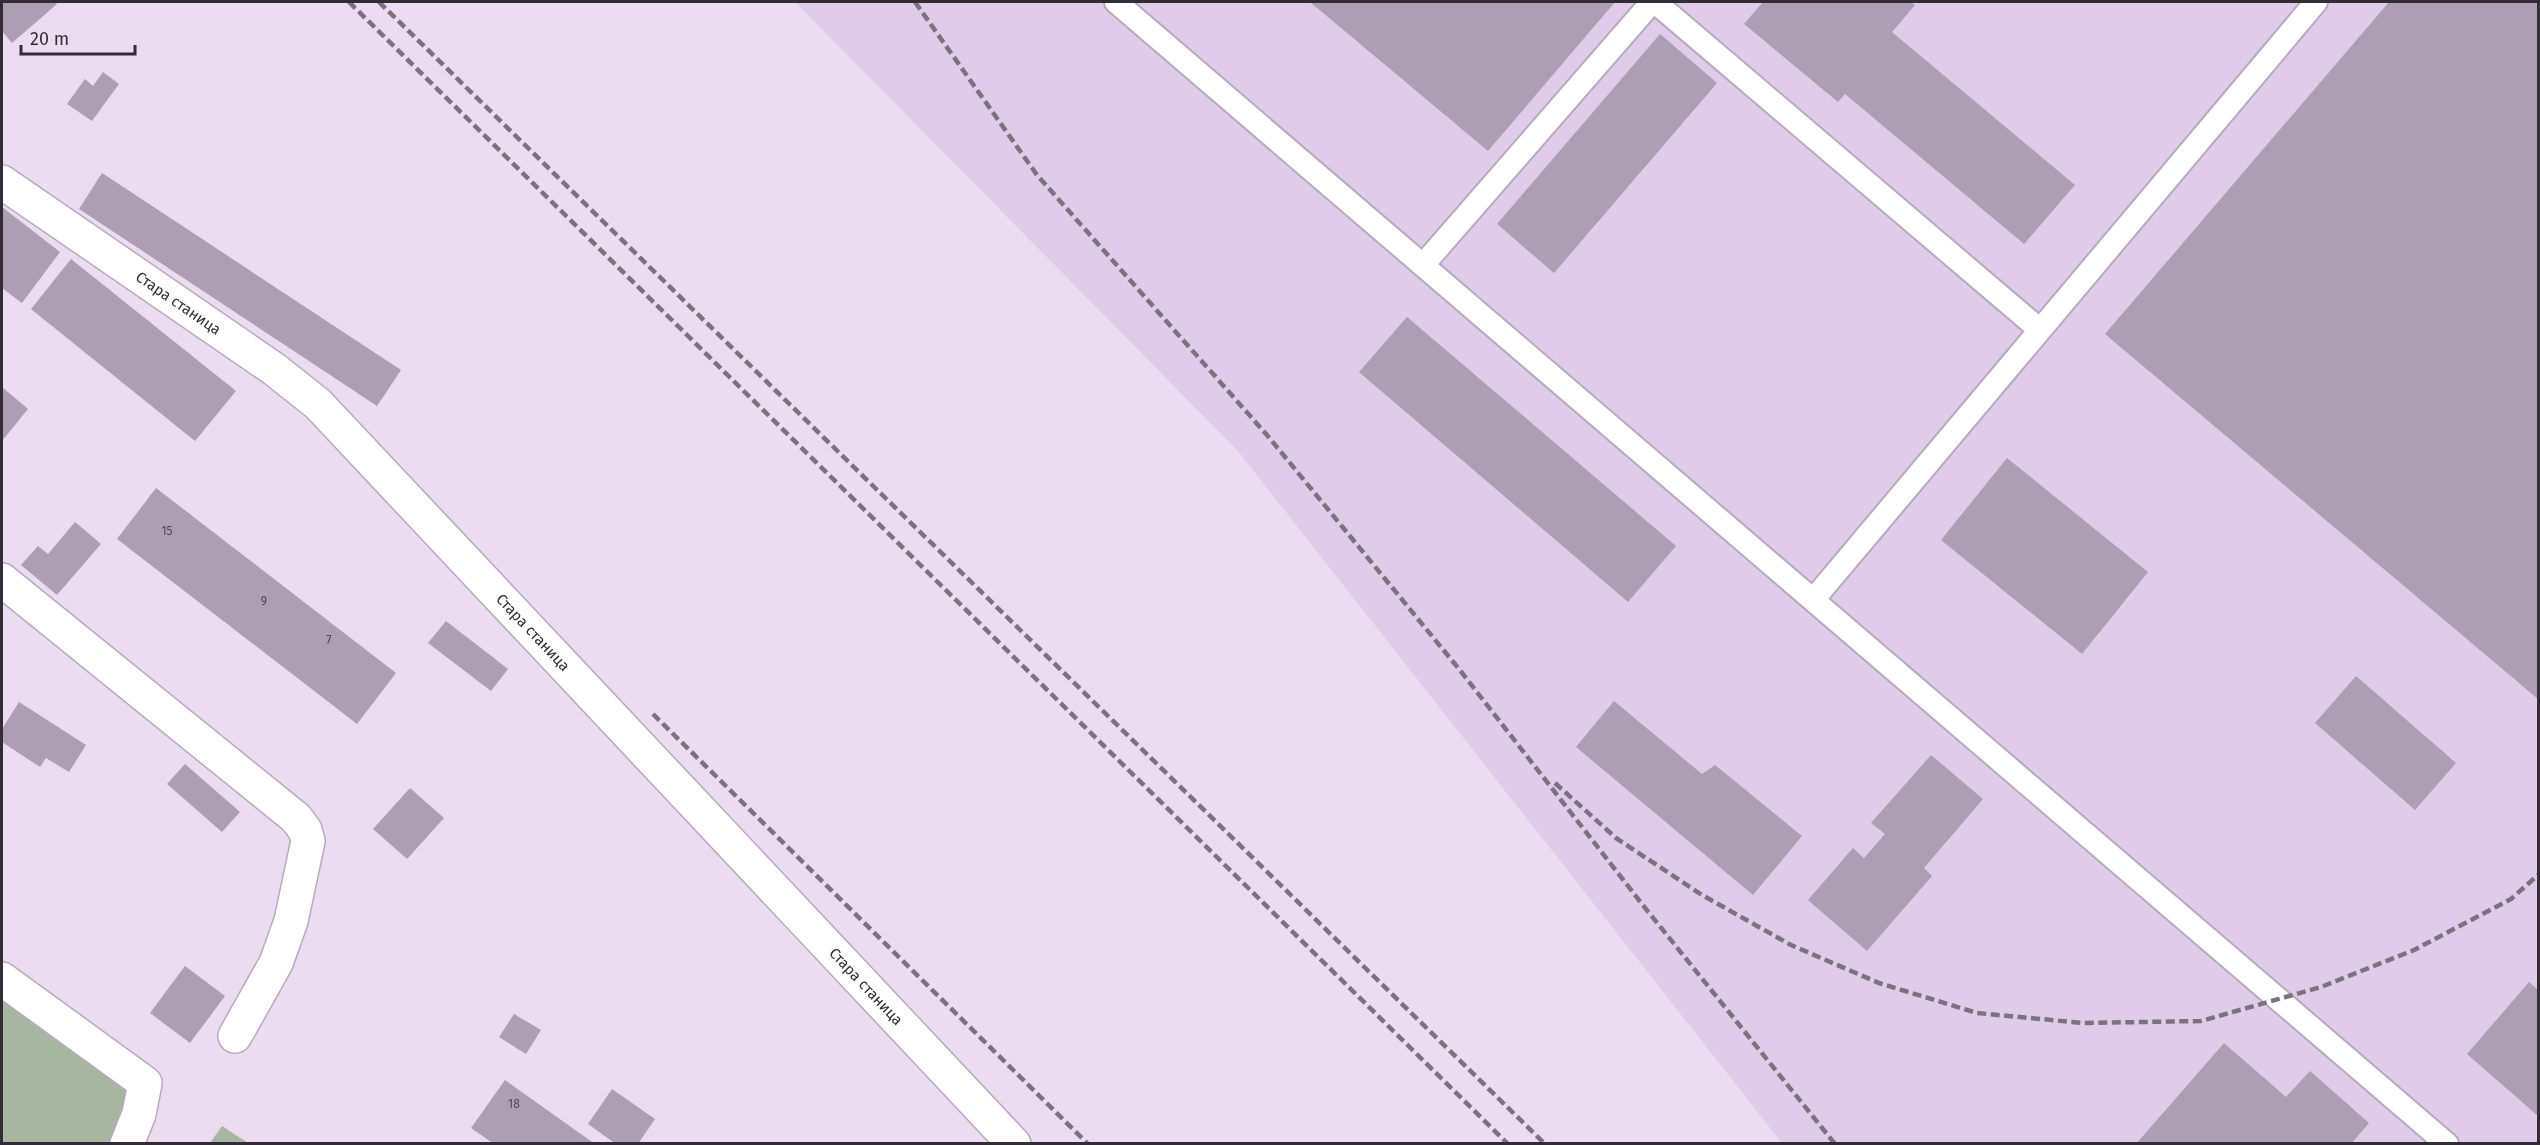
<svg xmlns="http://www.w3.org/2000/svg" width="2540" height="1145" font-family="'Fira Sans',sans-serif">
<rect width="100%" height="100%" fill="#ebdcf2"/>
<path fill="#dfcce8" d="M795,2H2538V1143H1782L1237,450Z"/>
<path fill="#a7b6a0" d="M2,979L145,1083L127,1143H2Z
M222,1126L248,1143H210Z"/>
<path fill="#ac9eb3" d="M2,2H55L57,4L12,43L2,31Z
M1310,2H1615L1488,151Z
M1763,2H1911L1915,5L1892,32L2075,185L2024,244L1845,94L1838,102L1744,24Z
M2389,2H2538V699L2105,334Z
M1660,34L1717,83L1554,273L1497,224Z
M103,72L119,84L92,121L67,104L85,79L93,86Z
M102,173L401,370L377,406L79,209Z
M2,207L60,252L22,303L2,288Z
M71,259L236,391L195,441L31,309Z
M1407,317L1676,546L1628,602L1359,372Z
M2,387L28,409L2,441Z
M2007,458L2148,572L2082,654L1941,540Z
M156,488L396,673L357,724L117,539Z
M75,522L101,544L57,595L21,565L38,546L48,554Z
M446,621L508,669L491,691L428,643Z
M2356,676L2456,763L2415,810L2315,723Z
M1614,701L1702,774L1715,765L1802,836L1753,895L1576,747Z
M19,702L86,745L69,772L46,758L40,767L2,742V729Z
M1931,755L1983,799L1924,868L1932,876L1867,951L1808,900L1853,848L1864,858L1885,834L1871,823Z
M185,764L240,812L222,832L167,784Z
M410,788L444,818L407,859L373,829Z
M185,966L225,996L190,1043L150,1013Z
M2529,982L2538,990V1116L2467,1054Z
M514,1014L541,1030L526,1054L499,1037Z
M2224,1043L2286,1097L2310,1071L2369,1123L2351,1144H2136Z
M505,1080L595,1144H494L471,1128Z
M612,1089L655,1119L638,1144H616L588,1124Z"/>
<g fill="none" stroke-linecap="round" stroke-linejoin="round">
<defs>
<path id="service" d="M1116,2L2447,1144
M1655,2L2040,330
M1423,265L1652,2
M1813,600L2316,2"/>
<g id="minor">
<path id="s1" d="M2,182L274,369L318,404L1014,1144"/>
<path d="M2,580L296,818L305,830L308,841L291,921L276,963L235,1036"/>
<path d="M2,979L145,1083L139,1114L127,1144"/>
</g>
</defs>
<use href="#service" stroke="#b8a9be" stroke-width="26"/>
<use href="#minor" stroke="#b8a9be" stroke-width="36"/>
<use href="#service" stroke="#fff" stroke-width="22"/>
<use href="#minor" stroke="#fff" stroke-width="33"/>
<path stroke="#7b7280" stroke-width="4.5" stroke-dasharray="9 4.5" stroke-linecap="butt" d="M349,2L1508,1144
M379,2L1545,1144
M915,2L1037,175L1267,435L1459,669L1642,904L1835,1144
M653,714L1088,1144
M1555,783L1616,838L1702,895L1791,945L1879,983L1977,1013L2083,1023L2201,1021L2321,987L2414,950L2511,899L2538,875"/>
</g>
<g text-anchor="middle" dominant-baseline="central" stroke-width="4.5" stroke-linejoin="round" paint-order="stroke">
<g font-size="12" fill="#504854">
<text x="167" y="531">15</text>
<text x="264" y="601">9</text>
<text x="329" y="640">7</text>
<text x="514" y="1104">18</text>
</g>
<g font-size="15" fill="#322c35" stroke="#ebdcf2">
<text stroke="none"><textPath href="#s1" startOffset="214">Стара станица</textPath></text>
<text stroke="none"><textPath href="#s1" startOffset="700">Стара станица</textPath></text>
<text stroke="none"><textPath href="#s1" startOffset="1186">Стара станица</textPath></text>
</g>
</g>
<rect width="2540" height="1145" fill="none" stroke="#322c35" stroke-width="6"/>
<path d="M21 45v9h114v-9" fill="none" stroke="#322c35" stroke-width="3"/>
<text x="30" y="45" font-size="18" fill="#322c35" stroke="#ebdcf2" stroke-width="4.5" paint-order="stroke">20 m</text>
</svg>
